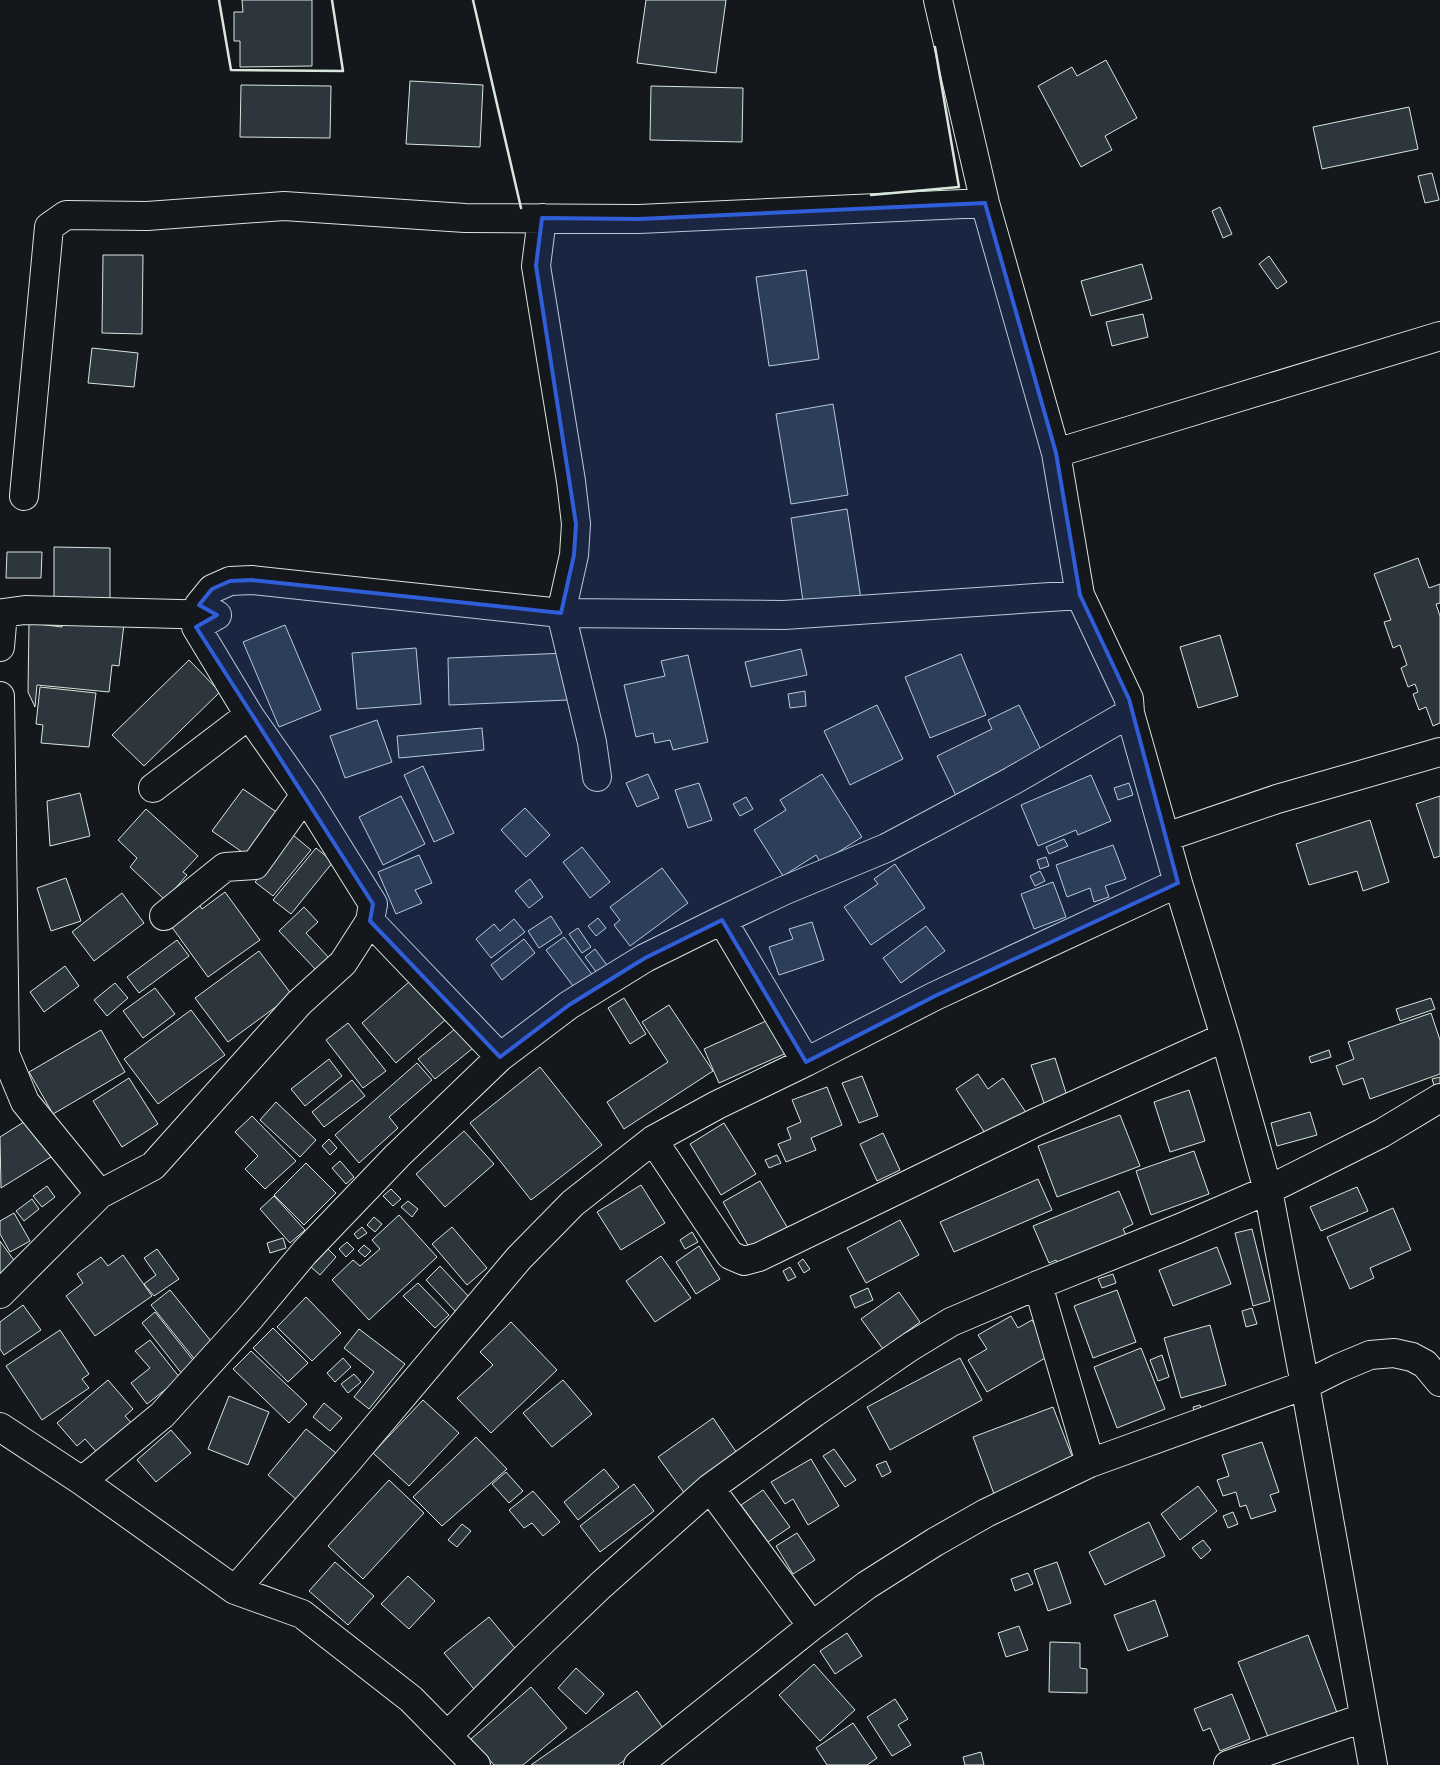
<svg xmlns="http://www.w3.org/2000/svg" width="1440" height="1765" font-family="Ubuntu,sans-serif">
<rect width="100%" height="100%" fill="#14181c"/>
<path fill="#2c363c" stroke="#d8e6dc" d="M242,0H312V66L240,67V41H234V12H243Z
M646,0H726L716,73L637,63Z
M1106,60L1137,118L1105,136L1112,150L1081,167L1038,86L1072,67L1077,76Z
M410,81L483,85L480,147L406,144Z
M241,85L331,86L330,138L240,137Z
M651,86L743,88L742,142L650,140Z
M1409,107L1418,149L1322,169L1313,127Z
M1432,173L1439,200L1425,203L1418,176Z
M1220,207L1232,234L1223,238L1212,211Z
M103,255H143L142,334L102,333Z
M1269,256L1287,282L1277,289L1259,264Z
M1142,264L1152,299L1091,316L1081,281Z
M806,270L819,359L769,366L756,277Z
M1143,314L1148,337L1112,346L1106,322Z
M92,348L138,353L134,387L88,383Z
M833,404L848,495L791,504L776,414Z
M847,509L861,599L804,608L791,518Z
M54,547L110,548V603L54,602Z
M7,552H42L41,578H6Z
M1418,558L1429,588L1440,584V603L1436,604L1440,616V723L1433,726L1426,707L1419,710L1413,694L1418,692L1415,684L1408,687L1401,668L1407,665L1400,645L1393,648L1384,622L1391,620L1374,574Z
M63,618L124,624L119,666L112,665L109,692L37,685L35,707L28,692L29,623L62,627Z
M285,625L321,710L279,727L243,642Z
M1220,635L1238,696L1198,708L1180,647Z
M416,648L421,704L357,709L352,653Z
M801,649L807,675L751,687L745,662Z
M566,653L568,700L449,705L448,658Z
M961,654L986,715L930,738L905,677Z
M688,655L708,742L673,750L670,740L655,743L653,733L636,737L624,685L665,676L661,661Z
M189,660L220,692L144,766L112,735Z
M40,687L96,693L89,747L41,743L43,725L36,724Z
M805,691L806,706L790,708L788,694Z
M877,705L903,759L850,785L824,731Z
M1019,705L1046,760L959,802L937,756L992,729L988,720Z
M377,720L392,762L345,778L330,736Z
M482,728L484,750L399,758L397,736Z
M423,766L454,833L434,842L404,775Z
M648,774L659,798L637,807L626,783Z
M822,774L862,837L821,863L816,855L783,876L754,830L786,810L780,800Z
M1091,775L1111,821L1078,835L1076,830L1038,846L1021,805Z
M699,783L712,820L688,828L675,790Z
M1129,783L1133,795L1118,800L1114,788Z
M243,789L278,813L245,854L212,831Z
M80,793L90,836L50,846L47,801Z
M401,796L425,844L383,865L359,817Z
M1440,796V856L1434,858L1416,804Z
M746,797L753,809L740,816L733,804Z
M525,808L550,835L526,857L501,830Z
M146,809L198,856L183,872L187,875L165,900L130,867L137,858L118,840Z
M1370,820L1389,882L1363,891L1357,871L1309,885L1296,844Z
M293,835L311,850L273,896L255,882Z
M1064,839L1068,846L1049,854L1046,847Z
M1113,845L1126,879L1105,886L1109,897L1094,902L1090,888L1067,897L1056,865Z
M582,847L610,882L590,898L563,862Z
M316,848L333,862L291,914L273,900Z
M419,855L432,883L415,890L422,903L396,914L378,872Z
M1046,857L1049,866L1040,869L1037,860Z
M895,864L925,908L871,945L844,907L878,884L874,879Z
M662,868L688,903L630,946L614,925L620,920L610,907Z
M1040,871L1045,881L1035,886L1030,876Z
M66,878L81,921L51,931L37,888Z
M530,879L543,897L529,908L515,891Z
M1053,882L1066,917L1034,929L1021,894Z
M225,892L260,940L208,977L166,919L195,899L202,909Z
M122,893L144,923L94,961L72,932Z
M304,907L318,922L306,933L330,959L317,971L279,931Z
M551,916L562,933L539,948L528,931Z
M598,918L606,928L596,936L588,926Z
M514,919L525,932L491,958L476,939L494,924L500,931Z
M812,922L824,960L779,975L769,947L793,939L789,929Z
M926,926L945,951L901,983L883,958Z
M578,928L591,947L582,953L569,934Z
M564,937L594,977L576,990L546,950Z
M524,939L535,953L502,980L491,965Z
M177,940L189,956L139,993L127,977Z
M595,949L607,965L597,973L585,957Z
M259,951L292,995L228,1042L195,998Z
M65,966L79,986L44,1012L30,992Z
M417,975L452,1014L396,1063L362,1023Z
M115,983L128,998L107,1016L94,1000Z
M155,988L175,1014L143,1038L123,1011Z
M624,998L646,1034L630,1044L608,1008Z
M1431,998L1435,1009L1400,1021L1396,1009Z
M669,1005L713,1071L624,1129L607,1102L668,1062L642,1022Z
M191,1010L225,1055L158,1104L124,1059Z
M1431,1013L1440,1040V1074L1370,1099L1363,1078L1343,1085L1336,1066L1354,1059L1348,1042Z
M775,1017L791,1051L719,1083L704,1049Z
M348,1023L386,1071L363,1088L326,1040Z
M461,1024L478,1044L435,1079L418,1059Z
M101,1030L125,1072L53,1114L29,1072Z
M1329,1050L1331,1057L1311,1063L1309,1057Z
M1055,1058L1068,1099L1045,1106L1031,1065Z
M329,1059L342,1076L305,1106L291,1089Z
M417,1063L432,1080L389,1117L398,1128L359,1163L335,1135Z
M540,1067L602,1145L531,1200L470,1123Z
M978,1074L988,1089L1003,1078L1027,1114L989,1139L956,1089Z
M862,1076L878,1116L859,1123L842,1083Z
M1440,1077V1086L1435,1088L1432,1079Z
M129,1078L158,1124L122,1147L93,1101Z
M352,1080L365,1096L324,1127L312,1112Z
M827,1087L842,1125L811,1138L816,1150L786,1162L778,1144L791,1139L787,1128L801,1122L792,1100Z
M1189,1090L1205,1141L1170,1152L1154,1102Z
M276,1102L316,1140L300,1157L260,1120Z
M1310,1112L1317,1135L1277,1146L1271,1123Z
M1120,1115L1140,1166L1057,1197L1038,1146Z
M252,1116L296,1161L265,1189L245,1169L258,1156L235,1132Z
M27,1120L51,1157L1,1188L0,1137Z
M724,1123L756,1174L721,1195L690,1144Z
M464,1131L494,1164L445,1207L416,1174Z
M883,1133L900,1170L877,1181L860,1144Z
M329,1139L337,1148L330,1155L322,1146Z
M1194,1151L1209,1194L1151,1215L1136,1171Z
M777,1155L781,1163L769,1168L765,1160Z
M340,1161L354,1177L346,1184L332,1168Z
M306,1163L336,1193L304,1225L274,1195Z
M1038,1179L1052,1210L954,1252L940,1222Z
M760,1181L790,1232L753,1254L723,1202Z
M641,1185L665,1223L621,1250L597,1212Z
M47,1186L55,1197L42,1207L33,1196Z
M1357,1187L1368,1211L1321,1231L1310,1207Z
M391,1189L401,1199L393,1206L383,1196Z
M1119,1191L1133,1224L1123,1229L1126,1235L1061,1271L1056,1260L1049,1263L1033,1226Z
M274,1196L305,1230L290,1243L260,1209Z
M32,1199L39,1209L24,1221L16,1211Z
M408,1201L418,1209L412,1217L401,1207Z
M1393,1208L1411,1250L1370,1268L1374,1278L1350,1289L1327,1237Z
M14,1213L30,1241L10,1252L0,1234V1221Z
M399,1215L437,1257L369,1320L332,1280L353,1260L360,1266L380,1249L372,1240Z
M374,1217L382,1224L375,1232L367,1225Z
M900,1220L919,1255L866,1283L847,1248Z
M362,1227L367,1233L358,1239L354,1234Z
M452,1227L487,1268L467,1285L432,1244Z
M1252,1229L1270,1301L1253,1306L1235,1233Z
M692,1232L698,1242L685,1249L680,1240Z
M283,1238L286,1248L270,1253L267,1243Z
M0,1241L16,1263L0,1274Z
M347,1242L354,1249L346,1257L339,1249Z
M364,1245L371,1251L365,1257L358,1251Z
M699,1246L720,1279L696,1294L676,1262Z
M1217,1247L1231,1284L1173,1306L1159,1270Z
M157,1249L179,1279L154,1296L144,1284L156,1275L144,1258Z
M328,1249L336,1257L320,1275L311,1267Z
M123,1255L152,1296L95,1336L66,1296L83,1283L77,1274L101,1257L108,1266Z
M661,1256L691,1298L655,1322L626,1281Z
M803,1259L810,1269L804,1273L798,1263Z
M440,1266L470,1298L456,1312L426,1280Z
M790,1267L796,1277L788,1281L783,1271Z
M1113,1274L1116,1283L1102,1288L1098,1279Z
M418,1283L449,1315L435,1328L403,1296Z
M868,1288L873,1300L855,1308L850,1296Z
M170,1290L215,1346L196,1361L151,1305Z
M1117,1290L1136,1342L1093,1358L1074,1306Z
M899,1292L920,1322L883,1349L861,1319Z
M306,1297L341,1333L312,1361L277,1327Z
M23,1305L41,1330L4,1355L0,1349V1322Z
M1252,1308L1257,1324L1246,1327L1242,1311Z
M155,1312L200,1369L186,1379L142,1323Z
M1011,1316L1018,1328L1032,1320L1052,1354L987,1392L968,1360L987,1349L978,1335Z
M511,1322L557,1370L491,1433L457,1398L493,1365L480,1352Z
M1210,1325L1226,1385L1181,1398L1164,1338Z
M273,1328L308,1363L288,1382L253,1348Z
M359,1329L405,1364L369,1409L354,1397L374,1372L344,1348Z
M60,1330L89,1374L82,1379L89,1388L42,1420L6,1366Z
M150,1340L180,1378L147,1404L131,1383L150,1368L135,1351Z
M1141,1348L1165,1409L1117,1428L1094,1367Z
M251,1351L307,1404L289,1423L233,1369Z
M1162,1355L1169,1377L1158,1381L1150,1360Z
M343,1358L351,1367L335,1382L327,1373Z
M960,1358L982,1400L890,1450L867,1407Z
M354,1374L361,1382L348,1393L341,1384Z
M108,1380L133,1409L125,1416L136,1428L101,1457L85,1439L77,1446L57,1423Z
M563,1380L592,1414L552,1447L523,1413Z
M229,1396L269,1412L248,1465L208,1449Z
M423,1400L459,1433L409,1486L373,1453Z
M324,1403L342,1418L330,1431L313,1417Z
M1200,1405L1202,1411L1195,1414L1193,1407Z
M1053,1407L1075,1464L994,1494L973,1437Z
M713,1418L739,1456L685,1494L658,1457Z
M306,1429L336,1453L297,1500L268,1475Z
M171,1430L191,1453L156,1482L137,1460Z
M476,1437L507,1469L442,1526L413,1497Z
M1262,1442L1279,1492L1270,1495L1276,1511L1251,1519L1246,1505L1240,1507L1236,1492L1223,1496L1217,1480L1229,1476L1222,1455Z
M834,1449L856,1480L845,1487L823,1456Z
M811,1459L839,1506L808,1525L793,1499L785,1504L771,1482Z
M886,1461L891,1472L882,1477L876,1465Z
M604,1469L619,1487L578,1520L564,1502Z
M506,1472L523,1491L509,1503L492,1484Z
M389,1480L424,1513L363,1579L328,1546Z
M634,1484L654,1511L600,1552L580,1526Z
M1198,1486L1217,1511L1180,1540L1161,1514Z
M763,1490L790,1527L768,1542L741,1505Z
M533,1491L560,1522L543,1536L532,1523L524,1528L509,1510Z
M1233,1512L1238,1524L1228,1528L1223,1516Z
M1149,1522L1165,1556L1105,1585L1089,1552Z
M462,1524L471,1531L457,1547L448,1540Z
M797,1533L815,1560L793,1574L776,1546Z
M1203,1540L1211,1550L1201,1559L1192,1548Z
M335,1562L374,1596L348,1625L309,1591Z
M1057,1562L1071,1603L1048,1611L1034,1570Z
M1028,1573L1033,1584L1015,1591L1011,1579Z
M408,1576L435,1601L409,1629L381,1604Z
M1155,1600L1168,1636L1128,1651L1114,1615Z
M489,1617L519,1653L474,1689L444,1653Z
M1019,1626L1028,1650L1006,1657L998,1633Z
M847,1633L862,1656L835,1674L820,1651Z
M1308,1635L1339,1718L1317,1726L1315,1720L1268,1737L1238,1662Z
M1050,1642L1080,1643V1668L1087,1669V1693L1049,1692Z
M814,1664L855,1710L820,1741L779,1695Z
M576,1668L604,1694L586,1714L558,1688Z
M531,1687L567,1728L523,1765H494L471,1739Z
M637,1691L665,1731L618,1765H531Z
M1232,1694L1250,1739L1220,1751L1210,1728L1203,1731L1194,1709Z
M895,1699L908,1719L898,1725L911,1745L892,1756L867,1717Z
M853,1723L877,1758L867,1765H827L816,1748Z
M981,1752L984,1765H965L963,1757Z"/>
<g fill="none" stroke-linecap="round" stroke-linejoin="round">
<defs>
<path id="minor" d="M938,0L985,203L1056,453L1080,595L1129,699L1130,713L1178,883L1225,1037L1268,1190L1305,1385L1373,1765
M542,218L536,266L571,481L576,524L574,555L561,613L592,742L597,777
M1056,453L1440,336
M24,496L49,227L66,215L147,216L284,206L465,218L639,219L985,203
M0,647L3,613L25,610L217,615
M0,696L5,1054L25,1102L100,1194
M153,788L249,715
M1166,837L1277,799L1440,752
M164,916L225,867L255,865L305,795
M722,920L806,1062
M370,921L500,1057
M653,1140L730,1255L744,1261L759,1257L1035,1123L1225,1037
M1038,1285L1090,1463
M0,1294L100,1194L153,1166L299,1003L343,963L370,921L373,904L305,795L249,715L196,627L217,615L199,605L212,589L230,581L252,580L561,613L784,615L1080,595
M0,1427L82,1481L235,1590L302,1614L411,1699L476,1765
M82,1481L162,1415L249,1319L305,1252L397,1156L500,1057L569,1005L645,958L722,920L783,891L886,848L1012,781L1130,713
M710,1488L812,1626
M235,1590L346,1463L519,1258L573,1203L653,1140L717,1105L806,1062L935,996L1178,883
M448,1735L525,1658L600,1586L710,1488L814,1413L910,1347L951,1322L1038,1285L1180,1228L1268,1190L1382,1133L1440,1098
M638,1765L812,1626L867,1585L935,1542L986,1513L1090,1463L1305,1385L1339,1368L1370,1355L1394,1353L1412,1357L1425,1364L1440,1382
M1228,1765L1363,1718"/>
</defs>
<use href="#minor" stroke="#d8e6dc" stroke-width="30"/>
<use href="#minor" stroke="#14181c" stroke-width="28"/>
<path stroke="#d8e6dc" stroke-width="2.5" d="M219,0L231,70L343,71L332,0
M473,0L521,208
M871,195L959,187L935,47"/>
</g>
<path fill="#305dd8" fill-opacity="0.2" stroke="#305dd8" stroke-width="4" stroke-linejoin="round" d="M985,203L1056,453L1080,595L1129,699L1178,883L935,996L806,1062L722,920L645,958L569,1005L500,1057L370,921L373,904L196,627L217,615L199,605L212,589L230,581L252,580L561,613L574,555L576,524L536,266L542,218L639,219Z"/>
</svg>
